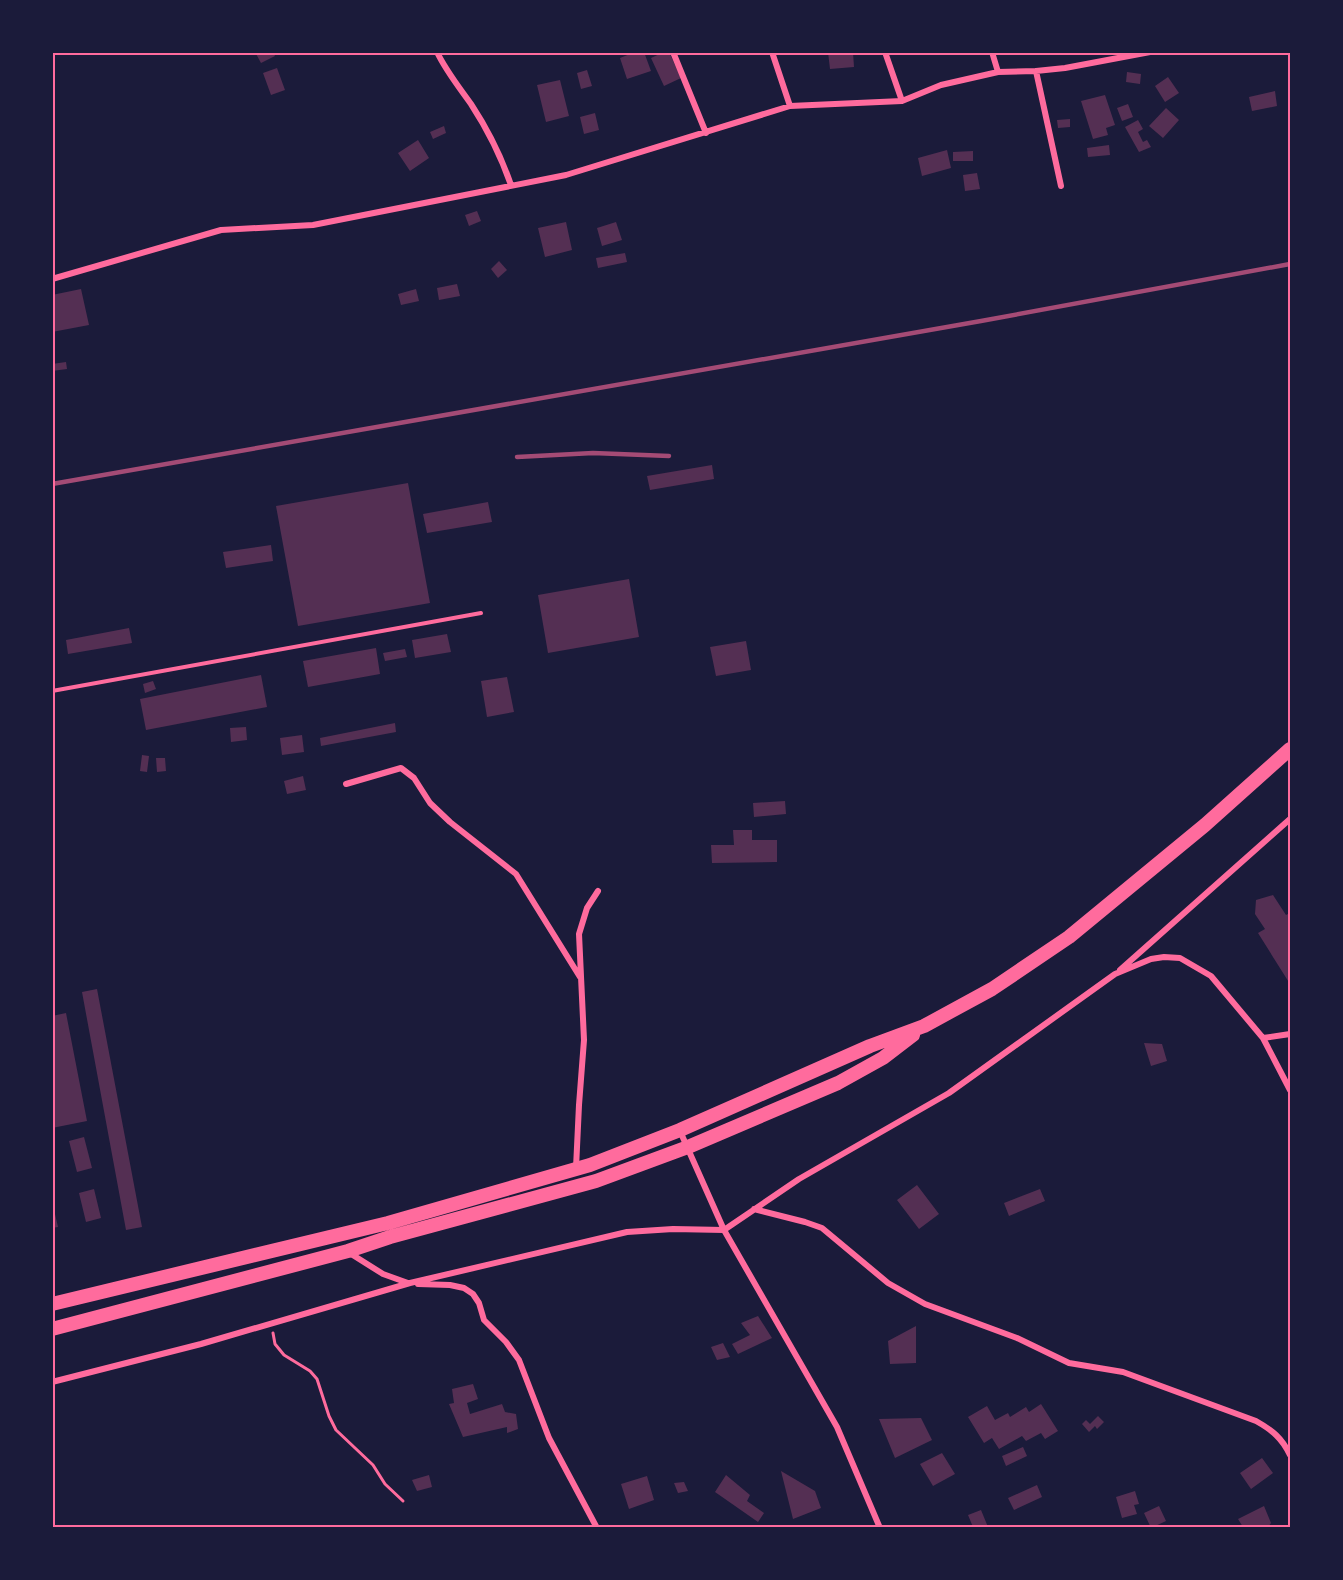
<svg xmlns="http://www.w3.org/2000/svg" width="1343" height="1580" font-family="'Alegreya Sans',sans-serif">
<rect width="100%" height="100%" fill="#1b1b3a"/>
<path fill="#542f53" d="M255,52H273L275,56L261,63Z
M635,52H644L651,71L627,79L620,58Z
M664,52H669L681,78L664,86L651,58Z
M828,52H853L854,67L830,69Z
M277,68L285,90L271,95L263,73Z
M587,70L592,86L581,89L577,73Z
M1127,72L1141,74L1140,84L1126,82Z
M1168,77L1179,93L1165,102L1155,86Z
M560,80L569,116L546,122L537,85Z
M1275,91L1277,106L1252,111L1249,97Z
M1105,95L1115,125L1106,128L1108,135L1093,139L1081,101Z
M1128,104L1133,117L1122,121L1117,108Z
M1166,108L1179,120L1163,138L1149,126Z
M595,113L599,130L584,134L580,117Z
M1070,119V127L1058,128L1057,120Z
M1138,120L1143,129L1138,132L1143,142L1147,140L1151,147L1139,152L1125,127Z
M444,126L446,133L433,139L430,132Z
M418,140L429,158L410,171L398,153Z
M1109,145L1110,155L1088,157L1087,148Z
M947,150L951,168L922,176L918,158Z
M973,151V161H953V152Z
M977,173L980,189L965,191L963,175Z
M477,211L481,221L469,226L465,215Z
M566,222L572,250L545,257L538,228Z
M616,222L622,240L602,246L597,228Z
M625,253L627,262L598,268L596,258Z
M499,261L507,270L498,278L491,269Z
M457,284L460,296L439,300L437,288Z
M81,289L89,325L52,332V295Z
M416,289L419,301L401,305L398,294Z
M66,362L67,369L52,371V364Z
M712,465L714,479L650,490L647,476Z
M408,483L430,603L298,626L276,506Z
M488,502L492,522L427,533L423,514Z
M271,545L273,561L226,568L223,552Z
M629,579L639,637L548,653L538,595Z
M129,628L132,643L68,654L66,640Z
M447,634L451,652L415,658L412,640Z
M746,641L751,670L716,676L710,647Z
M376,648L380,674L308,687L303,661Z
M405,649L407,657L385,661L383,653Z
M261,675L267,707L146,730L140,699Z
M507,677L514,712L487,717L481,681Z
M153,681L156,689L145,693L143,684Z
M395,723L396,732L321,746L320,738Z
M246,727L247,740L231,742L230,728Z
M302,735L304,752L282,755L280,738Z
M142,755L149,756L147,772L140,771Z
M156,758H165L166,771L157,772Z
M303,776L306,790L287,794L284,781Z
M785,801L786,814L754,817L753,803Z
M733,830H752V840H777V862L712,863L711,845H734Z
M1273,895L1286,915L1290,913V984L1258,933L1265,929L1255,914L1256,900Z
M97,989L142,1227L126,1230L82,992Z
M66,1013L87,1121L52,1128V1016Z
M1144,1043L1162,1044L1167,1061L1151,1066Z
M84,1137L92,1168L77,1172L69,1141Z
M917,1185L939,1214L919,1229L897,1200Z
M94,1189L101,1218L86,1222L79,1193Z
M1040,1189L1045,1201L1009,1216L1004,1203Z
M52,1201L58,1227L52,1228Z
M758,1316L772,1338L738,1354L732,1344L750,1335L741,1323Z
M916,1326V1363L890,1364L888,1341Z
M723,1343L730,1357L717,1360L711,1347Z
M473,1384L478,1399L467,1403L470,1414L502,1404L505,1412L516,1414L518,1429L507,1433V1427L463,1437L449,1404L454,1403L452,1389Z
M1041,1404L1058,1431L1045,1439L1041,1433L1026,1441L1022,1436L999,1449L992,1438L984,1443L968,1417L987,1406L995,1420L1008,1413L1010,1417L1026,1407L1029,1412Z
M1098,1416L1104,1422L1097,1429L1095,1426L1089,1432L1082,1424L1086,1420L1090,1424Z
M921,1418L932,1440L895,1458L879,1419Z
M1023,1447L1027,1456L1006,1466L1002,1456Z
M942,1453L955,1474L933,1486L920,1464Z
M1262,1458L1273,1473L1251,1489L1240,1473Z
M781,1471L815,1491L821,1508L793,1519Z
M429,1475L432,1487L417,1491L412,1480Z
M726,1475L750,1495L747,1501L764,1513L758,1522L715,1492Z
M647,1476L654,1500L629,1509L621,1484Z
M684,1482L688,1491L678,1493L674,1483Z
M1037,1485L1042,1497L1014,1510L1008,1498Z
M1135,1491L1139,1504L1134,1505L1137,1514L1122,1518L1116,1497Z
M1159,1506L1166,1521L1151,1528L1144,1513Z
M1264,1506L1271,1523L1268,1527H1243L1238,1519Z
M981,1510L988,1527H973L968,1515Z"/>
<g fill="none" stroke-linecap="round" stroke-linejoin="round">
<path stroke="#ff6b9d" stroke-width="3" d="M273,1333L275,1344L284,1355L310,1371L317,1379L329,1416L336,1430L373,1465L385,1484L403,1501"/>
<path stroke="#ff6b9d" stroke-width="4" d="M52,691L481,613"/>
<path stroke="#ff6b9d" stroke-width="6" d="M437,52C446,71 459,87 471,104C488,130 501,156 511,185
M673,52L706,133
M772,52L790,106
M885,52L902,101
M992,52L998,72
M1036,71L1061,186
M52,279L221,230L313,225L566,175L790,106L902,101L941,85L998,72L1036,71L1065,68L1150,52
M346,784L401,768L414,778L430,803L450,822L516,874L580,977
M1120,970L1290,819
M1263,1038L1290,1034
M680,1131L724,1230L837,1427L880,1528
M576,1168L579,1105L584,1040L579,934L587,908L598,891
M754,1209L805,1222L822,1228L888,1283L925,1304L1017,1338L1069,1363L1123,1372L1256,1421C1272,1430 1282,1438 1290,1455
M348,1252L383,1274L408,1283
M418,1284L450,1285L464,1288L473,1294L479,1303L484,1320L506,1342L519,1360L549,1438L597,1528
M52,1382L201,1344L410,1283L627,1232L673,1229L724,1230L799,1179L949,1093L1115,974L1151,959L1164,957L1180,958L1211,976L1263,1038L1290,1090"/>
<path stroke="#ff6b9d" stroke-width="14" d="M52,1304L388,1223L590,1165L680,1130L870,1046L924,1026L992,989L1069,937L1205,825L1290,749
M52,1329L348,1251L390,1237L596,1181L688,1147L838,1083L883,1058L913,1035"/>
<path stroke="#a44b75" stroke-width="4.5" d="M517,457L593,453L669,456
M52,484L981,321L1290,264"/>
</g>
<rect width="1343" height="1580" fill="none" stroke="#1b1b3a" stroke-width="108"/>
<rect x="54" y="54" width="1235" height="1472" fill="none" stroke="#ff6b9d" stroke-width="2"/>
</svg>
